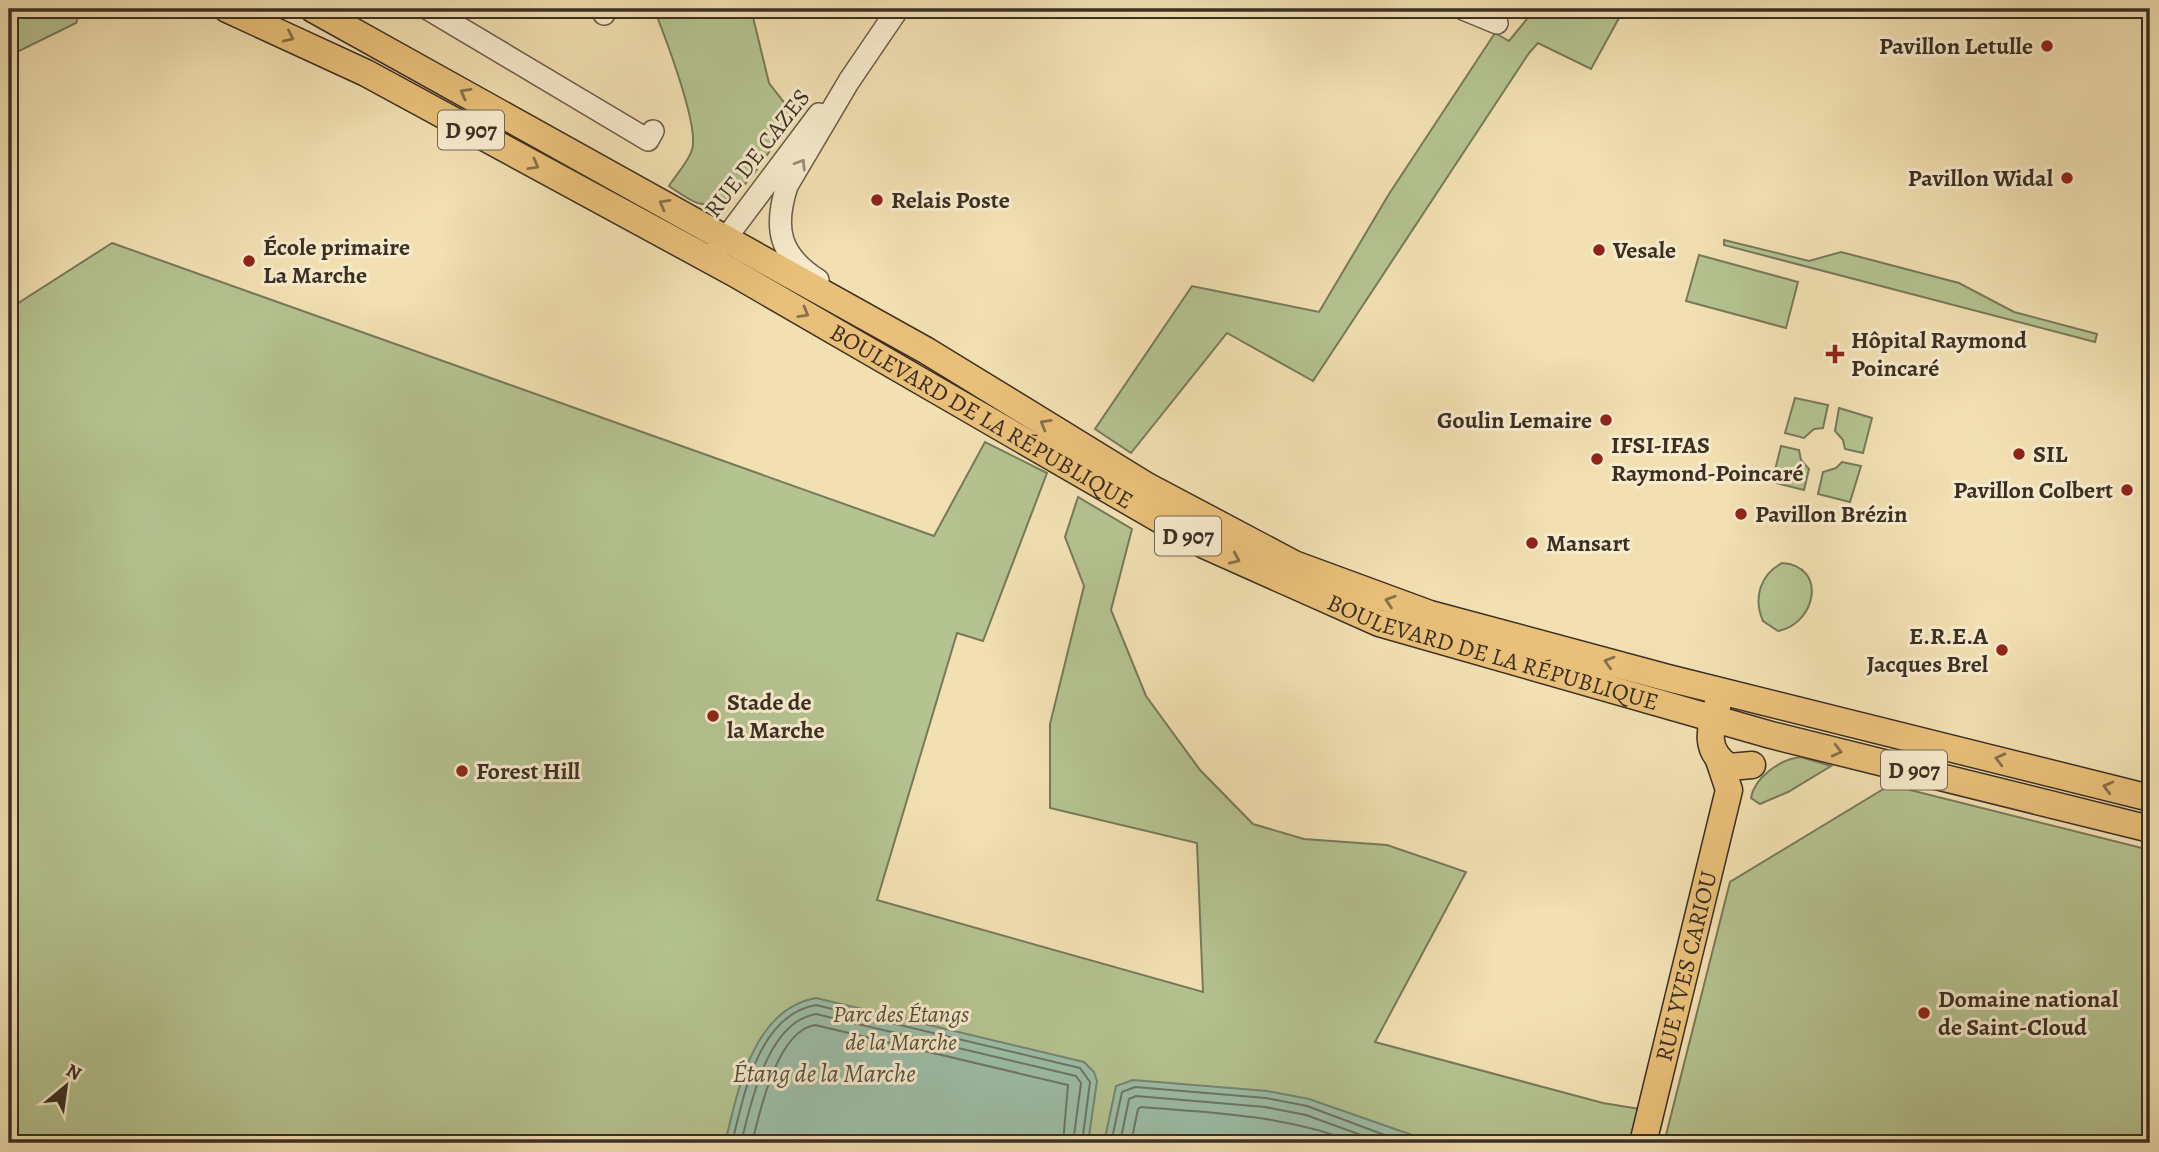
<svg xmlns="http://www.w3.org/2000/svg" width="2159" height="1152" font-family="Alegreya,serif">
<rect width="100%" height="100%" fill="#f2e0b2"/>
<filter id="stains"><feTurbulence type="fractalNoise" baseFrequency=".00286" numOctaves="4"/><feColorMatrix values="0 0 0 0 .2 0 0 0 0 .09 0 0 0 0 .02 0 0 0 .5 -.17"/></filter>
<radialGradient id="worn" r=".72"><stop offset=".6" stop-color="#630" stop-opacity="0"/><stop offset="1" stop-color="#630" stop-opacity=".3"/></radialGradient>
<path fill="#b4c390" stroke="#78795a" stroke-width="2" d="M9,9H81L76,23L9,56Z
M654,9H751L769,83L793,114C774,141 742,211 702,204C692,203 678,192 669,186C676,175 688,162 692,150C700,127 664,34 654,9Z
M1535,9H1624L1591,69L1538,43L1529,53L1313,381L1227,333L1131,453L1095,429L1192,286L1319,312L1389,194L1495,33L1509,41Z
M1724,240L1809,261L1841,252L1959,283L2014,312L2097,334L2095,342L1724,245Z
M112,243L934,536L985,442L1047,473L983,641L957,633L877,900L1203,992L1197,843L1050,808V724L1084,586L1065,537L1078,497L1132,529L1111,610L1146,696L1200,770L1253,824L1304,839L1387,845L1466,872L1375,1042L1603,1103L1640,1109L1630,1143H9V309Z
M1699,255L1798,282L1786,328L1686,301Z
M1795,398L1828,405L1823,428L1814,429L1804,438L1785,433Z
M1839,408L1872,418L1863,453L1845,449L1843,440L1835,431Z
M1781,446L1799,450L1801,460L1809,469L1804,490L1772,482Z
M1842,462L1861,466L1850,502L1818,494L1823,472L1836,468Z
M1782,563C1828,566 1816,624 1778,631L1763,621C1753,598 1760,575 1782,563Z
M1801,757L1831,766L1788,792L1760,804L1751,798C1754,778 1780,759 1801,757Z
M1890,785L2150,850V1143H1664L1730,882Z"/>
<path fill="#9cbea8" stroke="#758573" stroke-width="2" d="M816,998L1084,1062L1094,1072L1097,1081L1088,1143H725C738,1090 753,1009 816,998Z
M1133,1080L1267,1091L1309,1099L1435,1143H1104L1116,1086Z"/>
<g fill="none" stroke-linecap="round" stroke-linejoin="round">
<path stroke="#6c7666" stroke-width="2" d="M732,1143C744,1095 758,1015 816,1005L1080,1068L1090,1082L1082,1143
M741,1143C751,1103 767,1022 816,1014L1076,1076L1081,1083L1073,1143
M752,1143C760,1111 777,1031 815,1025L1068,1085L1063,1143
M1111,1143L1122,1092L1135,1087L1266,1098L1307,1106L1406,1143
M1120,1143L1129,1099L1136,1096L1265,1107L1306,1115L1383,1143
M1131,1143L1138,1109L1141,1107C1214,1113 1287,1115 1356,1143"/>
<defs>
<path id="minor" d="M428,9L648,140L653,131
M1463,9L1497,23
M604,14L607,9
M717,250L819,114
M818,280C780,256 773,229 787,186L849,81L898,9"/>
<g id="major">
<path id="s1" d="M227,9L366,73L734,273L1204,545L1379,623L1771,735L2150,829"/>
<path d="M313,9L927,351L1147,486L1294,564L1430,614L1668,678L2150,798"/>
<path d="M1718,703C1710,729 1703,750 1729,767L1752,765"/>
<path id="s2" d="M1643,1143L1729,790L1719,760"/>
</g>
</defs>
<use href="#minor" stroke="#695b47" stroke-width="24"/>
<use href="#major" stroke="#3b2f23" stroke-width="29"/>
<use href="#minor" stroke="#f7ebcd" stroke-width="21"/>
<use href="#major" stroke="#e9c079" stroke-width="26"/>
</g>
<defs><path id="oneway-chevron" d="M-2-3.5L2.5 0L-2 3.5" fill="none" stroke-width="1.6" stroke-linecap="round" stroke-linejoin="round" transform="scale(1.75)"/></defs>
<g stroke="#89704a">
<use href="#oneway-chevron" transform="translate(289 37) rotate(25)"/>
<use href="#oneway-chevron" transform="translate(465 93) rotate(-151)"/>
<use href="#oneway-chevron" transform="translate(534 165) rotate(29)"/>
<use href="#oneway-chevron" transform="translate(664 204) rotate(-151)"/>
<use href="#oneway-chevron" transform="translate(804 313) rotate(30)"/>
<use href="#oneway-chevron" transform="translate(1045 424) rotate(-150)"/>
<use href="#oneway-chevron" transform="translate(1235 559) rotate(24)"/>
<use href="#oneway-chevron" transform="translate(1390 601) rotate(-162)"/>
<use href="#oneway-chevron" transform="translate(1609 662) rotate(-164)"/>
<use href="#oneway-chevron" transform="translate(1837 751) rotate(14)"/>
<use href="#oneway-chevron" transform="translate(2000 759) rotate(-166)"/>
<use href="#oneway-chevron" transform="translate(2108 787) rotate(-165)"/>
</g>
<use stroke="#998d78" href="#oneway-chevron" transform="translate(801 164) rotate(-58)"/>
<g fill="#8f2418" stroke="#f7ebcd" stroke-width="2.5">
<circle cx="2047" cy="46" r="7"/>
<circle cx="2067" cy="178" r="7"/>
<circle cx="877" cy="200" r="7"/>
<circle cx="1599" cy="250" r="7"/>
<circle cx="249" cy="261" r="7"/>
<path d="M1831.5 343.5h7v7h7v7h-7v7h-7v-7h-7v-7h7z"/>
<circle cx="1606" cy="420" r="7"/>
<circle cx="2019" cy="454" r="7"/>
<circle cx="1597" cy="459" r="7"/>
<circle cx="2127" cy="490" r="7"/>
<circle cx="1741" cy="514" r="7"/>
<circle cx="1532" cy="543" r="7"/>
<circle cx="2002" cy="650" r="7"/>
<circle cx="713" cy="716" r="7"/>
<circle cx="462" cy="771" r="7"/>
<circle cx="1924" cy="1013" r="7"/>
</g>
<g text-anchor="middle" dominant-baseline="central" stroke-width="6" stroke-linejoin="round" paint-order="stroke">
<g fill="#f7ebcd" stroke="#736756" stroke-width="2">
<rect x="438" y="110.5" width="66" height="39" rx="5"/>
<rect x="1155" y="516.5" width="66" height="39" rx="5"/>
<rect x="1881" y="750.5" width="66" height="39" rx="5"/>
</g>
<g font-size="23" font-weight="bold" fill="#3b2f23">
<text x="471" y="130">D 907</text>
<text x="1188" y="536">D 907</text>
<text x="1914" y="770">D 907</text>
</g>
<g font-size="24" font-weight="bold" fill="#3b2f23" stroke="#f7ebcd" text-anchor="start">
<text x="2033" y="46" text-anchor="end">Pavillon Letulle</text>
<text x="2053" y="178" text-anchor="end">Pavillon Widal</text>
<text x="891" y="200">Relais Poste</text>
<text x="263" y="247">École primaire<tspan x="263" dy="28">La Marche</tspan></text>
<text x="1613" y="250">Vesale</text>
<text x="1851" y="340">Hôpital Raymond<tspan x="1851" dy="28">Poincaré</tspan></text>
<text x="1592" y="420" text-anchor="end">Goulin Lemaire</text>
<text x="1611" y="445">IFSI-IFAS<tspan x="1611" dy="28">Raymond-Poincaré</tspan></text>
<text x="2033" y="454">SIL</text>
<text x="2113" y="490" text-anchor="end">Pavillon Colbert</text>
<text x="1755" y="514">Pavillon Brézin</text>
<text x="1546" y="543">Mansart</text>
<text x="1988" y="636" text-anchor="end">E.R.E.A<tspan x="1988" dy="28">Jacques Brel</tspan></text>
<text x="727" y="702">Stade de<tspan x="727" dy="28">la Marche</tspan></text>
<text x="476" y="771">Forest Hill</text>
<text x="1938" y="999">Domaine national<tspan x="1938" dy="28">de Saint-Cloud</tspan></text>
</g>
<g font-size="24" fill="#3b2f23" stroke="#f7ebcd">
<text transform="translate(757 153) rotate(-52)">RUE DE CAZES</text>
<text stroke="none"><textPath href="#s1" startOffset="858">BOULEVARD DE LA RÉPUBLIQUE</textPath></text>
<text stroke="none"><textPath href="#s1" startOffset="1424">BOULEVARD DE LA RÉPUBLIQUE</textPath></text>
<text stroke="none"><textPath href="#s2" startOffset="182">RUE YVES CARIOU</textPath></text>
</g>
<g font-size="24" font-style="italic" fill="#534d39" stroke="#f7ebcd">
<text x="901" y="1014">Parc des Étangs<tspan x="901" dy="28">de la Marche</tspan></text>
</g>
<g font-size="26" font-style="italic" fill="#535344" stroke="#f7ebcd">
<text x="824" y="1073">Étang de la Marche</text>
</g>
</g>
<rect width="2159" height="1152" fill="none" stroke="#f2e0b2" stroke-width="35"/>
<rect x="10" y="10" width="2138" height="1131" fill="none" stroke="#3b2f23" stroke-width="3.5"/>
<rect x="18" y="18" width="2124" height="1117" fill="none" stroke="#3b2f23" stroke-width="2"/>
<g transform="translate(66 1086) rotate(29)" stroke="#f7ebcd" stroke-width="5" paint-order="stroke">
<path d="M0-5L12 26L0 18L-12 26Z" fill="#3b2f23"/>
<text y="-10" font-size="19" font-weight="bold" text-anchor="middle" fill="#3b2f23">N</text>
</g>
<rect width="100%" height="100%" filter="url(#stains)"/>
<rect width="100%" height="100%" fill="url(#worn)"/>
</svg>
